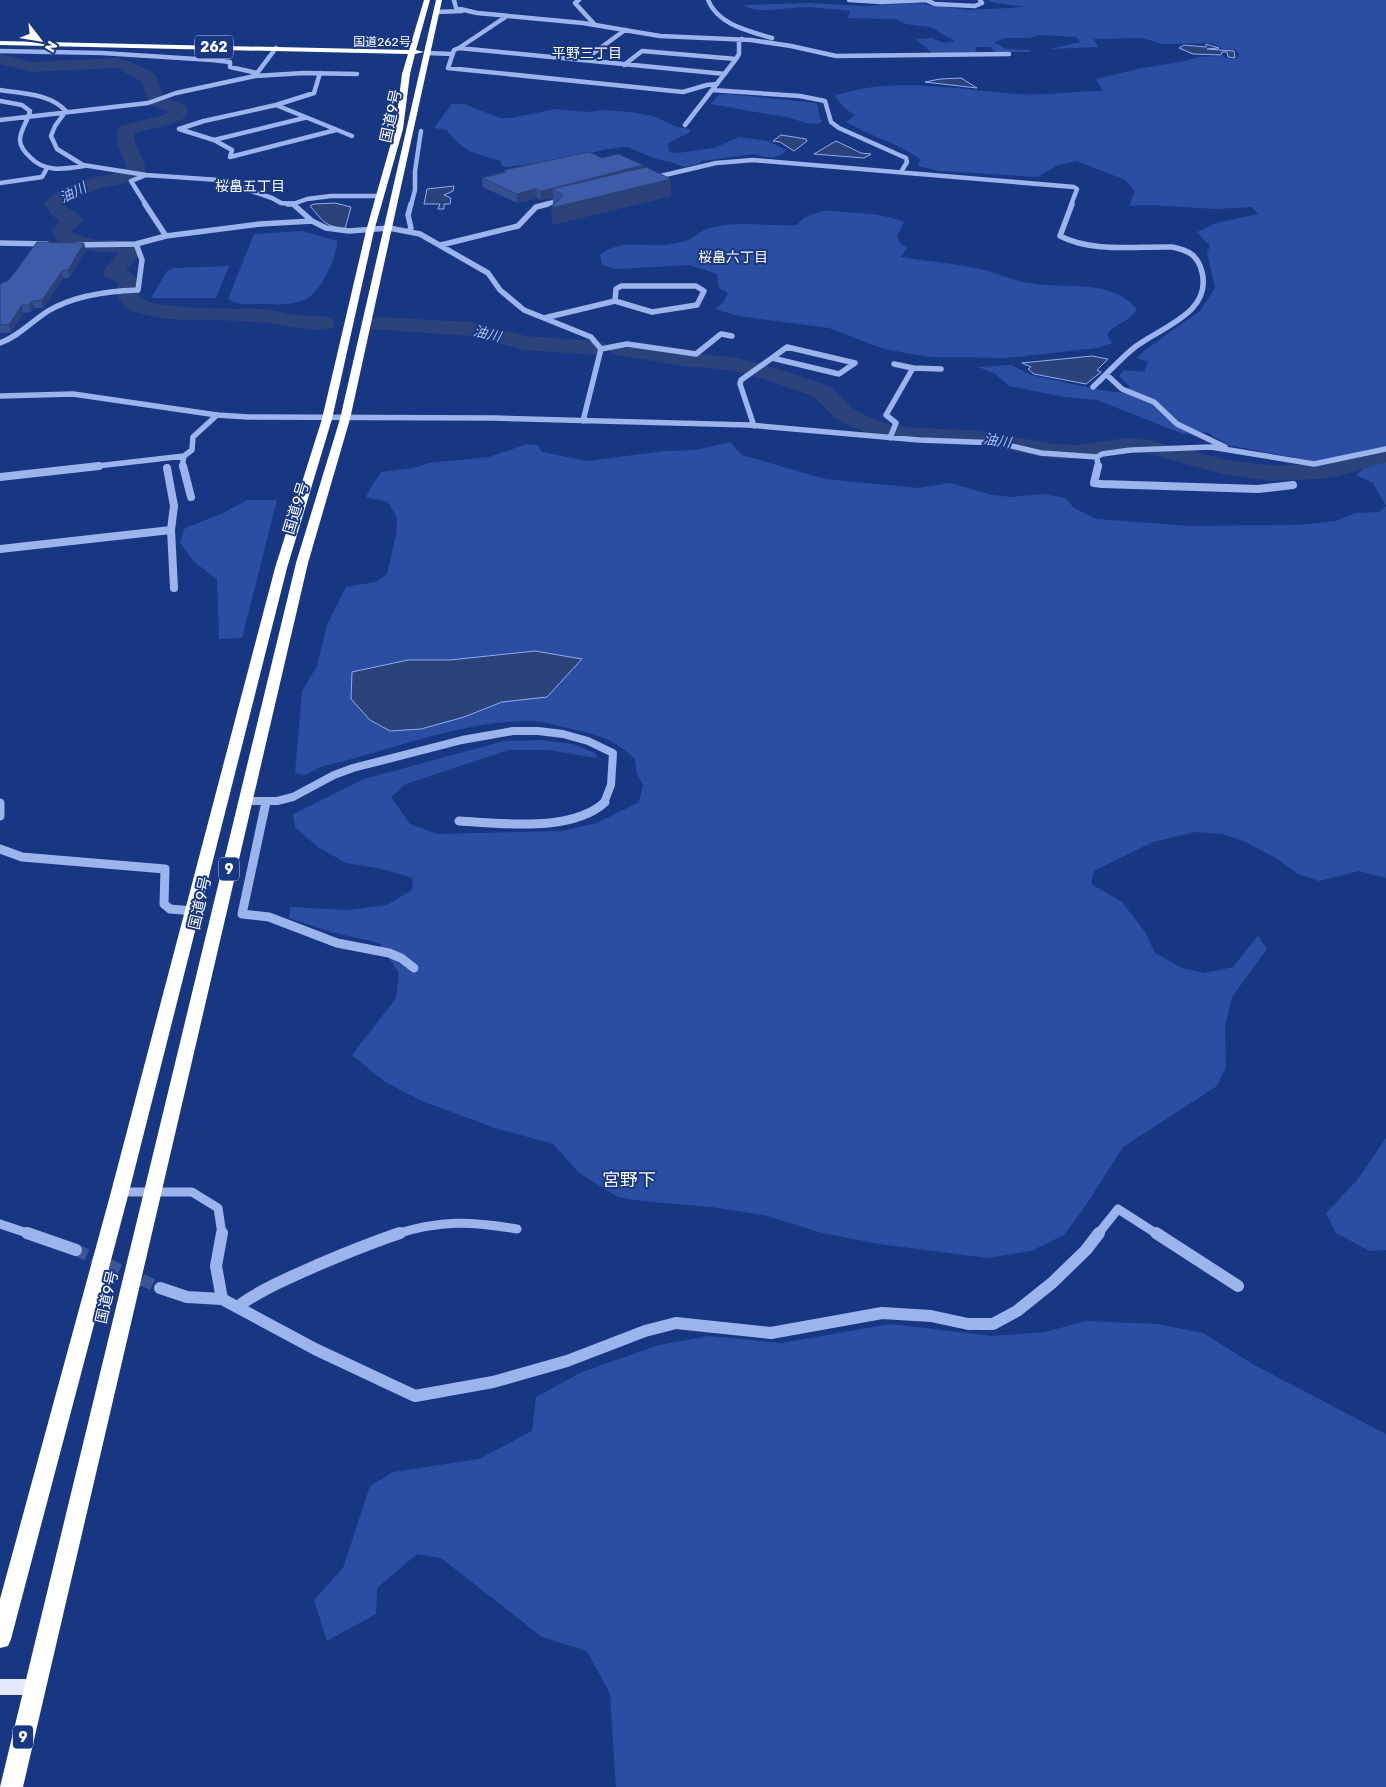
<svg xmlns="http://www.w3.org/2000/svg" width="1386" height="1787" font-family="Rubik,'Noto Sans JP',sans-serif">
<rect width="100%" height="100%" fill="#183783"/>
<path fill="#2b4ea2" d="M987,0H1386V450L1337,467L1316,469L1306,460L1228,445L1206,432L1183,434L1097,400L1065,397L1009,386L994,373L978,367L1011,365L1031,375L1100,390L1123,393L1130,387L1119,376L1124,370L1144,372L1148,362L1137,358L1145,350L1200,311L1215,288L1207,253L1210,246L1197,232L1216,223L1258,214L1252,207L1215,209L1150,205L1129,206L1135,191L1125,180L1077,161L1058,165L1037,177L939,171L918,166L920,159C898,143 870,136 846,122L855,115C842,108 843,104 834,96C893,76 954,89 1016,94C1045,96 1074,91 1103,91L1096,79L1142,68L1185,61L1198,57L1222,56L1228,59H1237L1239,55L1236,50L1224,49L1212,43L1163,44L1142,38L1094,39L1098,47L1050,49L1080,42L1076,37L1039,35L1029,38H1006L994,42L1006,49L1030,50L1031,52H995L990,47H975L976,52L932,53L916,39L932,38L943,43L955,41L930,27L905,24L896,19L848,18L850,11C836,9 821,8 806,7C790,7 756,15 743,5L809,3L866,6L915,3L968,10L1027,7L995,3Z
M728,94L817,103L819,116L822,121L818,124L806,123L790,118L711,104L719,95Z
M452,104H464L500,118H511L556,109L587,112L603,110L631,112L653,116L677,127L689,129L690,132L667,144L670,152L678,153L714,148L739,137L768,141L786,150L783,154L772,158L754,154L701,161V163L684,167L671,162L656,159L628,147H622L602,150L568,160L505,167L501,165V161C474,153 464,153 447,130L434,128Z
M826,210C852,214 881,212 904,222L897,236L900,243L907,248L901,257C929,261 957,264 985,270C999,274 1014,281 1029,283C1066,290 1109,277 1137,309C1127,324 1117,322 1107,334L1112,343L1098,348L1006,358L929,357L884,349L829,328L738,316L715,309L723,303L728,293L719,288L717,274L690,265L616,269L602,265L600,254C626,239 636,247 663,245C671,244 686,242 692,238C704,230 705,228 720,226C745,221 771,227 797,225L805,217Z
M302,231L337,241C337,257 322,289 308,298C295,306 276,304 261,304C249,304 239,306 228,299L254,234Z
M229,266L216,298H151L167,271L174,268Z
M730,442L742,455L825,479L918,488L950,483L992,495L1012,497L1043,494L1065,498L1074,508L1097,519L1189,526L1298,525L1336,521L1355,513L1379,512L1386,506L1373,483L1356,475L1366,467L1386,461V878L1359,871L1319,881L1298,874L1276,858L1243,841L1223,834L1196,832L1153,842L1094,871L1091,884L1122,902L1145,932L1155,953L1182,968L1204,973L1233,967L1258,936L1267,949L1232,997L1225,1027L1226,1067L1217,1086L1123,1147L1084,1208L1064,1235L1031,1251L988,1258L879,1244L818,1232L768,1216L712,1207L642,1201L618,1197L579,1173L553,1144L495,1128L422,1101L385,1082L352,1055L396,998L399,973L379,943L331,932L289,918L290,907L347,910L387,905L412,890L413,878L378,868L346,863L318,847L295,827L293,814L364,779L504,741L540,740L573,744L595,753L597,758L548,750H509L406,784L391,797L410,824L438,834L562,831L597,823L639,802L643,785L637,774L635,759C615,740 598,734 571,729C559,726 546,722 533,721C462,720 390,751 320,767L306,775L295,773L302,691L317,666L327,625L346,587L376,582L387,574L396,535L397,518L388,502L366,497L371,487L381,472L413,468L429,463L489,457L527,444L537,445L542,452L587,461L665,451L696,450Z
M247,500H277L242,638L219,639L217,579L194,562L180,542L185,528L221,514Z
M1386,1138V1250L1370,1251L1336,1233L1326,1213L1358,1179Z
M1086,1321L1157,1324L1203,1333L1256,1366L1386,1434V1787H616L610,1694L587,1651L542,1637L441,1558L417,1554L377,1588L376,1614L327,1641L314,1600L343,1568L370,1486L393,1472L479,1459L532,1431L536,1397L582,1372L659,1345L709,1336L781,1343L891,1324L992,1336L1045,1332Z"/>
<path fill="#2b427a" stroke="#8fadee" d="M1206,44L1219,48L1207,49L1234,51L1235,58L1228,57L1227,52H1222L1221,55L1193,54L1179,48L1184,45L1206,47Z
M961,78L977,88L925,82L940,79Z
M781,135L806,139L807,141L794,151L780,142L773,141Z
M836,141L861,153L871,154L864,158L814,154Z
M454,186L453,191L444,195L451,198L450,204H444V209H438L440,204H424L427,189Z
M335,203L351,207L345,229C323,225 324,222 310,206L314,204Z
M1092,356L1108,359L1097,370L1101,372L1086,384L1034,374L1028,369L1031,367L1022,363Z
M535,651L582,659L547,697L502,702L464,717L421,729L390,731L370,720L351,699L352,672L408,660H450Z"/>
<g fill="none" stroke-linecap="round" stroke-linejoin="round">
<path fill="#2b427a" fill-rule="evenodd" d="M0,54L33,62L116,58L129,61L155,74L164,98L185,105L188,109L185,118L172,124L134,133C132,149 153,164 143,179L97,189L64,204C70,211 79,213 84,220L72,231V233L96,240H116L134,245L140,255L126,270C139,276 140,284 140,297C155,311 239,308 264,309C274,310 284,314 294,315C306,316 319,315 332,318L335,323L332,328C310,333 288,325 267,323C222,317 175,326 132,311C126,309 122,303 118,298V283L105,276L102,272L119,253L95,252L57,241L51,230L60,221L55,218L44,204C60,182 101,176 127,171C126,155 109,142 120,126L160,116L170,112L150,105L141,81L116,68L33,72L0,64Z
M379,317L472,322L526,336L595,341L603,343L606,348L603,353L595,355L525,350L471,336L371,329L368,324L371,319Z
M620,342L683,352L731,357L776,368L830,386L852,408L866,416L886,423L906,427L980,431L1055,444L1076,445L1127,438L1145,439L1227,460L1273,466L1317,464L1339,461L1386,447V462L1339,476L1317,479L1273,481L1227,475L1145,453H1127L1076,459H1055L980,445L906,441L873,434L849,426L835,418L813,396L760,378L731,370L683,366L612,354L609,349L612,344Z"/>
<path stroke="#3b5596" stroke-width="12" stroke-dasharray="12 6" stroke-linecap="butt" d="M76,1250L160,1288"/>
<path stroke="#9cb4ec" stroke-width="4.5" d="M454,0L456,8L477,13L583,23L660,36L751,40L791,46L836,56L1009,54
M579,0L575,3L595,25
M708,0C718,25 749,31 772,38
M849,0L882,2L926,0L935,4L975,6L982,3L980,0
M436,12L462,11
M459,48L507,16
M0,51L102,53L212,60L230,62V67L257,73
M427,53L453,54
M584,60L625,30
M624,65L642,51L736,59
M320,73L314,93L276,105L352,136
M255,76L276,48
M717,84L707,85L683,92L448,68L454,50L459,48L725,74
M0,90C23,94 49,93 66,111
M712,90L800,96L825,101L831,122L839,128L906,158L907,162L901,172
M0,101L22,105L30,111C28,121 20,130 20,140C20,147 25,152 30,157C45,173 64,169 84,166
M66,111L55,126L51,136L57,149L83,165L146,175L219,180L272,198L281,203L293,204L307,199L331,196H380
M304,118L214,140L232,150L230,157L336,130
M0,120L148,103L176,93L255,76L304,73L357,74
M685,125L736,59L739,54V42L742,39
M214,140L179,129L204,121L276,105
M146,175L131,181L146,205
M652,178L716,163L753,160L1074,187L1077,189L1071,205
M0,183L42,177L46,170
M411,205L415,190V171L421,131
M543,205L564,199"/>
<path stroke="#9cb4ec" stroke-width="5.5" d="M145,204L166,236
M288,204H294
M293,204L312,221L326,228L349,231L389,228L420,234L488,273L500,290L524,310L591,337L601,349L583,421
M1072,204L1060,236C1093,253 1136,246 1172,247C1188,250 1198,255 1202,272C1212,313 1161,327 1135,347C1120,359 1107,374 1093,387
M409,231L411,228L408,215L411,204
M0,243L47,244
M75,245L136,244L166,236L260,224L312,221
M441,245L518,226L536,207L548,204
M621,286H696L704,291L697,305L652,312L615,301L616,289Z
M544,318L615,301
M0,343C19,336 31,322 48,311C75,295 108,291 138,290L142,260L136,244
M787,347L855,363L839,374L772,358Z
M601,349L627,344L696,354L721,334L732,336
M894,364L913,368
M1107,375L1122,389L1154,402L1177,424L1225,447
M0,396L73,394L217,415L248,417L494,418L749,425L919,440L999,443L1041,453L1097,457L1102,454L1131,450L1211,447L1314,464L1386,449
M754,426L740,384L741,380L772,358
M890,438L896,423L886,415L913,368L941,369
M1097,457L1098,467
M88,467L184,456L192,450L193,437L217,415
M182,467L184,456"/>
<path stroke="#9cb4ec" stroke-width="8" d="M183,466L191,497
M1098,466L1094,483L1102,484L1258,489L1293,485
M167,468L174,506L171,530L174,588
M0,477L99,466
M0,549L171,530
M245,801H277L293,797L334,775L353,768L462,740L513,731H538L563,734L588,741L613,753L611,785L604,803
M266,803V801"/>
<path stroke="#9cb4ec" stroke-width="9" d="M266,802L242,914L269,917L337,943L389,953L401,958L414,968
M0,803V816
M459,821C501,823 572,833 605,802
M0,849L22,857L165,869L164,904L170,909L194,911
M120,1192H192L218,1208L222,1234
M0,1224L30,1234
M396,1234C441,1220 471,1221 517,1229
M1098,1234L1118,1209L1157,1234"/>
<path stroke="#9cb4ec" stroke-width="12" d="M27,1233L76,1250
M222,1233L216,1266L222,1299
M1156,1233L1238,1286
M160,1288L187,1297L222,1299L315,1349L415,1396L493,1382L567,1361L645,1331L676,1323L771,1333L882,1313L931,1316L968,1324H993L1017,1311L1052,1283L1086,1250L1099,1233
M237,1307C263,1288 291,1277 320,1264C346,1253 373,1242 400,1233"/>
<path fill="#e1e8ff" fill-rule="evenodd" d="M0,1679H35L42,1681L44,1687L42,1693L35,1695H0Z"/>
<path fill="#fff" fill-rule="evenodd" d="M424,0H430L416,50L424,52L415,54L410,74L403,129L374,231L332,419L287,568L129,1192L11,1639L8,1646L0,1648V1599L111,1192L275,568L322,419L366,231L395,129L402,74L408,54L0,45V41L409,50Z
M436,0H442L350,419L308,563L23,1787H0L296,563L340,419Z"/>
</g>
<path fill="#345092" d="M602,158L643,165V168L671,179V196L552,225L553,198L541,200L537,198L517,203L483,187L482,178L504,172V170Z
M86,250L69,278H63L43,308H34L31,312L23,313L11,333H0V284Z"/>
<path fill="#2b4177" d="M643,165V175L563,195L552,189L553,198L541,200L540,191Z
M671,179V196L552,225L551,208Z
M536,189L537,198L517,203V194Z
M84,243L86,250L69,278L68,270Z
M62,271L63,278L43,308L42,300Z
M32,301L34,308L31,312L29,305Z
M22,305L23,313L11,333L9,325Z"/>
<path fill="#3d5daa" stroke="#2b4177" d="M589,152L602,158L618,154L643,165L546,190L540,191L536,189L517,194L482,178L507,172L504,170Z
M646,167L671,179L551,208L563,195L552,189Z
M37,242L84,243L68,270L62,271L42,300L32,301L29,305H22L9,325H0V284L9,280Z"/>
<g text-anchor="middle" dominant-baseline="central" stroke-width="4" stroke-linejoin="round" paint-order="stroke">
<g font-size="12" fill="#fff" stroke="#183783">
<text x="382" y="42">国道262号</text>
</g>
<g fill="#183783" stroke="#bac3da" stroke-width="1">
<rect x="195" y="35.5" width="38" height="23" rx="4"/>
<rect x="219" y="857.5" width="20" height="23" rx="4"/>
<rect x="13" y="1725.5" width="20" height="23" rx="4"/>
</g>
<g font-size="14" font-weight="bold" fill="#fff">
<text x="214" y="47">262</text>
<text x="229" y="869">9</text>
<text x="23" y="1737">9</text>
</g>
<g font-size="14" fill="#fff" stroke="#183783">
<text x="587" y="53">平野三丁目</text>
<text x="250" y="186">桜畠五丁目</text>
<text x="733" y="257">桜畠六丁目</text>
</g>
<g font-size="14" font-style="italic" fill="#a8bff3" stroke="#183783">
<text transform="translate(73 193) rotate(-27)">油川</text>
<text transform="translate(487 334) rotate(13)">油川</text>
<text transform="translate(997 441) rotate(9)">油川</text>
</g>
<g font-size="15" fill="#fff" stroke="#183783">
<text transform="translate(391 116) rotate(-78)">国道9号</text>
<text transform="translate(296 508) rotate(-73)">国道9号</text>
<text transform="translate(200 903) rotate(-77)">国道9号</text>
<text transform="translate(107 1297) rotate(-77)">国道9号</text>
</g>
<g font-size="18" fill="#fff" stroke="#183783">
<text x="629" y="1180">宮野下</text>
</g>
</g>
<g transform="translate(40 40) rotate(121)" stroke="#183783" stroke-width="4" paint-order="stroke">
<path d="M0-4L9 19L0 12L-9 19Z" fill="#ffffff"/>
<text y="-8" font-size="14" font-weight="bold" text-anchor="middle" fill="#ffffff">N</text>
</g>
</svg>
